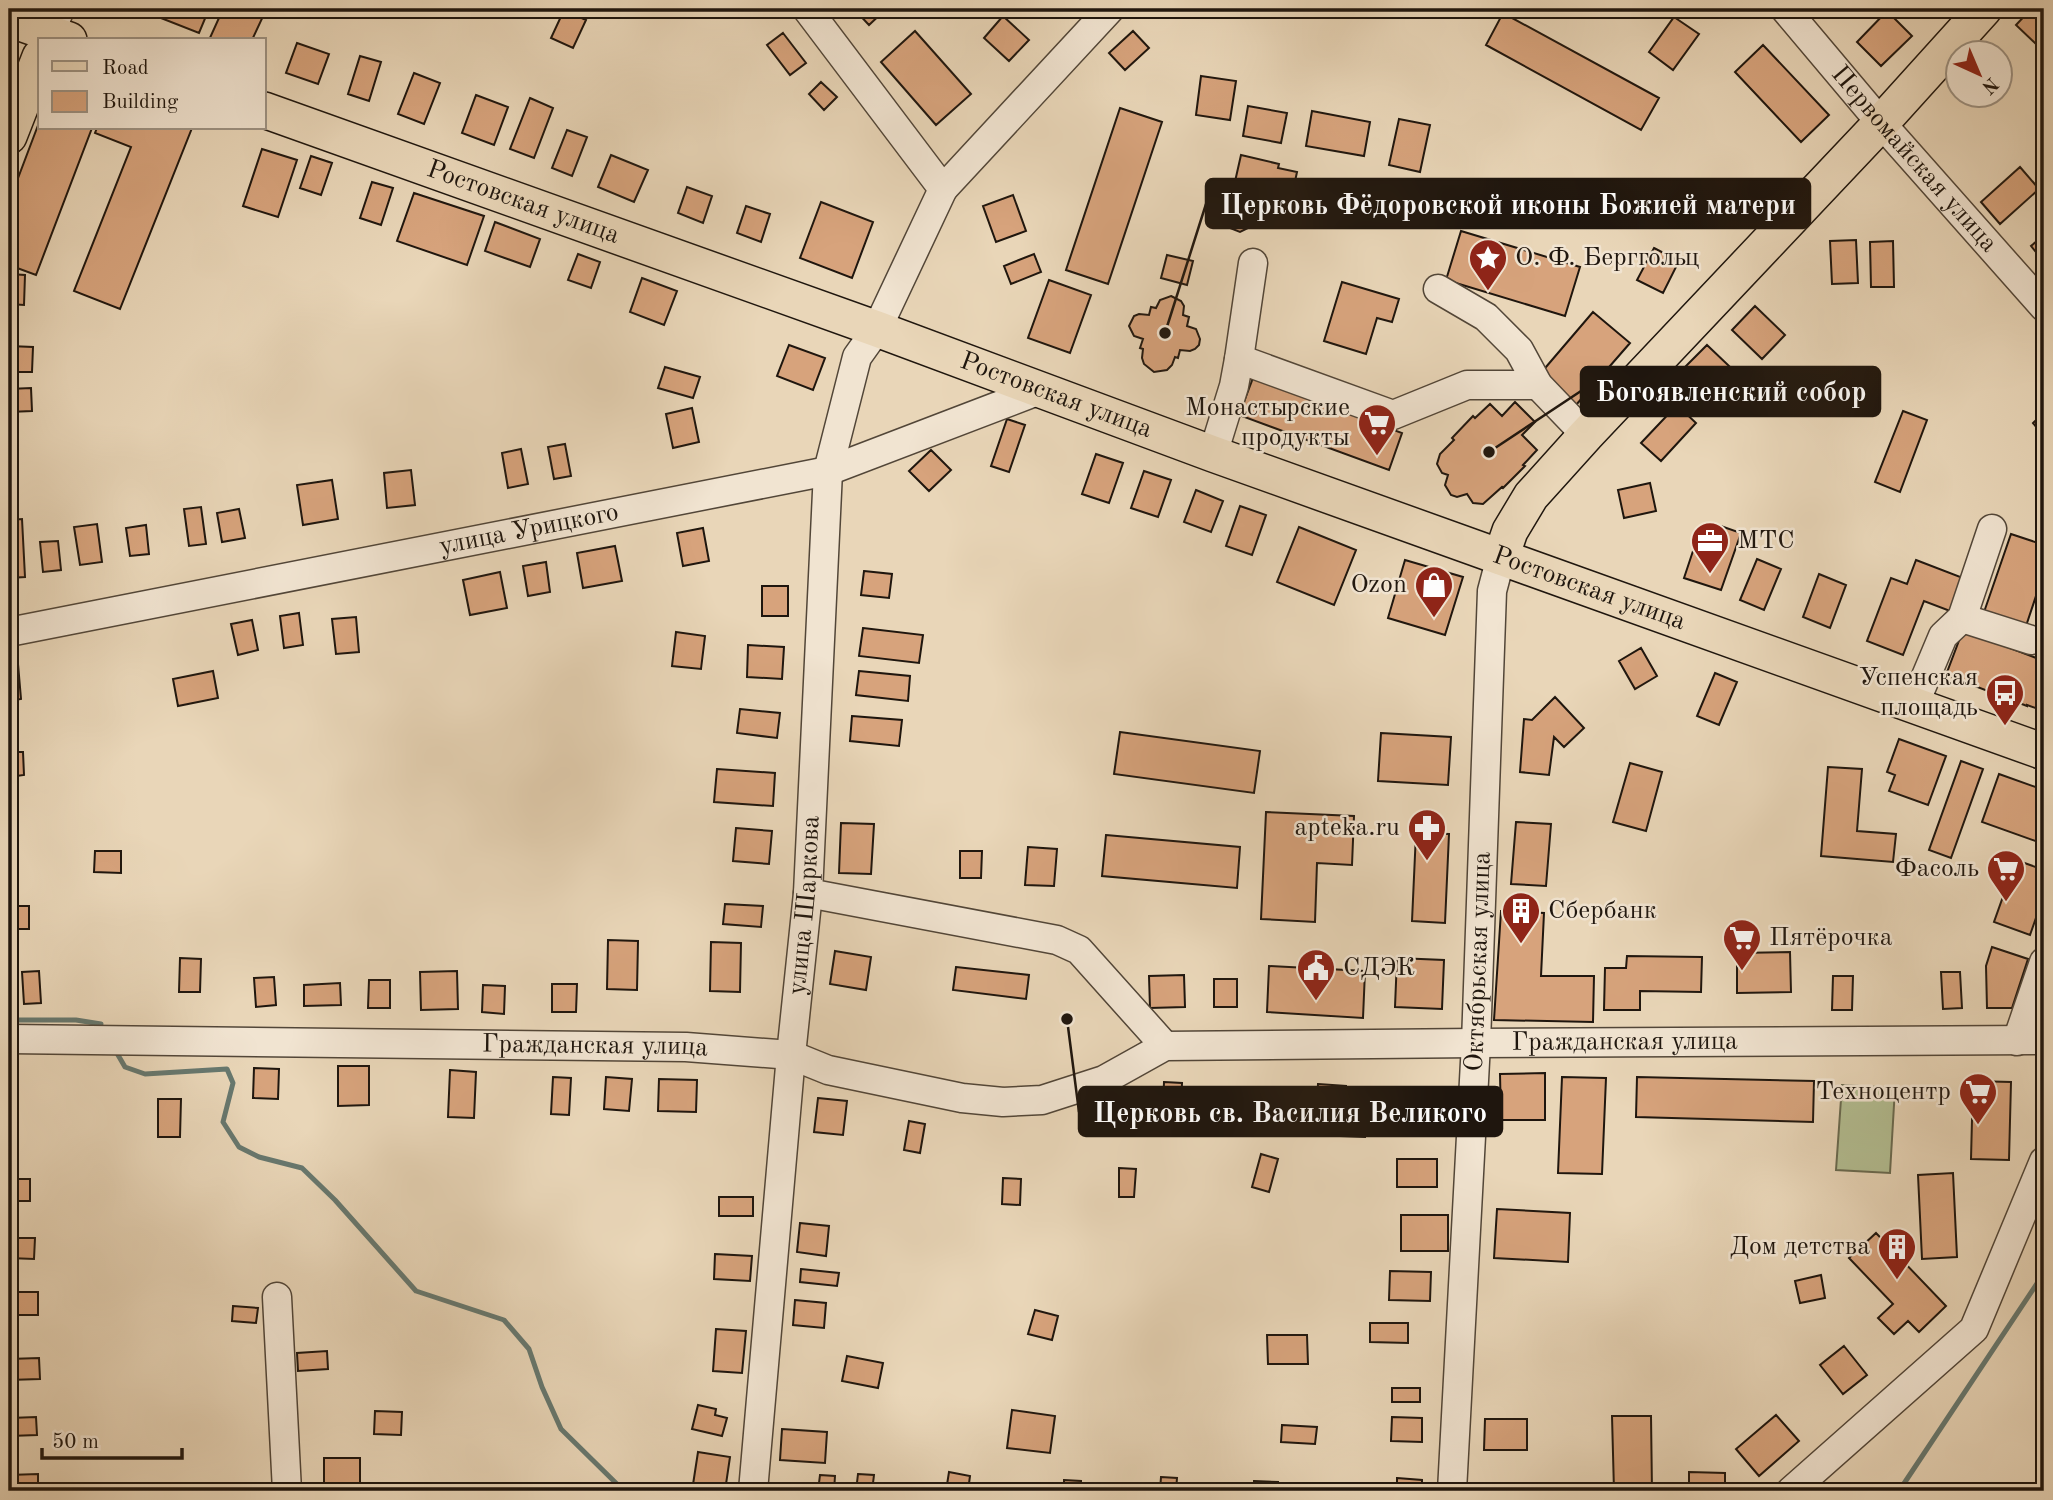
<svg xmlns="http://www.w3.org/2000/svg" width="2053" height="1500" font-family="'Old Standard TT',serif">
<rect width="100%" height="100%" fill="#e9d6b8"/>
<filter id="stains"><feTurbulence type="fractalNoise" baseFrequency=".00286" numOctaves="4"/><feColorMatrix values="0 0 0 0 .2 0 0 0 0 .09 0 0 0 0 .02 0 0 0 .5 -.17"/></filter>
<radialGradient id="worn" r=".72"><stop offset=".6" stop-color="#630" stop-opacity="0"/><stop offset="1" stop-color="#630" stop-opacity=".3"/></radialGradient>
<path fill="#b3be92" stroke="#696a50" stroke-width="2" d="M1842,1085L1895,1088L1890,1173L1836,1170Z"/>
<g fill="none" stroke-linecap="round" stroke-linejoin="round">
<path stroke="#67786f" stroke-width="5" d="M9,1020H76L101,1024
M118,1055L125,1067L145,1074L227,1069L233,1083L223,1122L239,1147L259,1157L302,1168L335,1200L416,1291L504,1320L529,1349L542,1387L561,1429L624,1491
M1899,1491L2044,1273"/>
</g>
<path fill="#d7a37c" stroke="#1f160e" stroke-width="2" d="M138,9H209L199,33Z
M223,9H262L266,10L252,40H209Z
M854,9H886L869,25Z
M2031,9H2044V37L2037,45L2016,25Z
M564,10L586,20L573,48L551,38Z
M1887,11L1912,36L1881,66L1857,42Z
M1503,13L1659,98L1641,130L1486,45Z
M1003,16L1029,40L1009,61L984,38Z
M1674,17L1699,34L1673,70L1649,52Z
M915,31L971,94L936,125L881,62Z
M1133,31L1149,48L1125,70L1109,53Z
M783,33L806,63L790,75L767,45Z
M297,43L329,54L318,84L286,73Z
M1763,45L1829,115L1801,142L1735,72Z
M360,56L381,62L369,101L348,94Z
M414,73L440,83L424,124L398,114Z
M1201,76L1236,81L1230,120L1196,115Z
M821,82L837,97L824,110L809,94Z
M476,95L508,107L494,145L462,133Z
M530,98L553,108L534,158L510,149Z
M1248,106L1287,113L1281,143L1243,136Z
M1120,108L1162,122L1108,284L1066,270Z
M1312,111L1370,122L1364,156L1306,146Z
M1399,119L1430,125L1420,172L1389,165Z
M40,120V128H92L36,275L9,265V202Z
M2039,122H2044V148L2042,149Z
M97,128H192L120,309L74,291L131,147L95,133Z
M567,130L587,137L572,176L552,168Z
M262,149L297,160L278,217L243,206Z
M611,155L648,170L634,202L598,187Z
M1241,155L1279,164L1278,168L1297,172L1294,186L1275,182L1266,219L1254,216L1250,227L1240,232L1230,228L1227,217Z
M311,156L332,163L321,195L300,188Z
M2020,167L2039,189L2000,224L1981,202Z
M372,182L393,188L381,225L360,218Z
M687,187L712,196L703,223L678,213Z
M414,193L484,216L467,265L397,241Z
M1013,195L1026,231L996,242L983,206Z
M821,202L873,222L852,278L800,258Z
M746,206L770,214L761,242L737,233Z
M495,222L540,239L530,267L485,251Z
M1461,231L1580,267L1565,316L1446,280Z
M2044,235V262L2031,246Z
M1856,240L1858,283L1832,284L1830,241Z
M1893,241L1894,287H1871L1870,242Z
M1654,248L1679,261L1663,293L1637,280Z
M578,254L600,262L591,288L568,280Z
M1034,254L1041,272L1011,284L1004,266Z
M1167,255L1193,261L1187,285L1161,278Z
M9,274L25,275L24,305L9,304Z
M642,278L677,291L664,325L630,312Z
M1049,280L1091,295L1070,353L1028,338Z
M1342,282L1399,299L1392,322L1377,318L1366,354L1324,341Z
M1171,296L1181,301L1184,306L1183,315L1189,317L1187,326L1196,329L1200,339L1199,345L1195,349L1190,351L1180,350L1178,358L1175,357L1172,365L1167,370L1154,372L1144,364L1142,358L1143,349L1140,348L1143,339L1134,336L1129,326L1134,316L1139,314L1149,315L1151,307L1156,308L1160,300Z
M1755,306L1785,335L1762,359L1732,330Z
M1593,312L1630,343L1576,405L1540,374Z
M789,345L825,358L813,390L777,376Z
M1707,345L1750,386L1729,408L1686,366Z
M9,346L33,347L32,372H9Z
M665,367L700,377L693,398L658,388Z
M1253,378L1402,433L1389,470L1239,415Z
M31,388L32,411L9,412V389Z
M1515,402L1535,422L1522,435L1537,450L1523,465L1525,466L1503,488L1502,487L1483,504L1473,503L1467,494L1457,497L1451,495L1445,485L1448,475L1442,473L1437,464L1440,454L1454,440L1452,438L1473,416L1475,418L1490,404L1502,416Z
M1677,405L1696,423L1661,461L1641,443Z
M692,408L699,442L673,448L666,414Z
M1903,411L1927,420L1900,492L1875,482Z
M2044,413V437L2033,423Z
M1007,419L1025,425L1009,472L991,466Z
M565,444L571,476L554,479L548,447Z
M521,449L528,484L508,488L502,453Z
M931,450L951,470L929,491L909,471Z
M1096,454L1123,463L1109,503L1082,494Z
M411,470L415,505L387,508L384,473Z
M1144,471L1171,480L1158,517L1131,508Z
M332,480L338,519L303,525L297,485Z
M1650,483L1656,511L1624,518L1618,490Z
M1196,490L1223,501L1211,532L1184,522Z
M1240,506L1266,515L1252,555L1226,546Z
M201,507L206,544L189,546L184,509Z
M239,509L245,538L222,542L217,513Z
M22,519L25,577L9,578V520Z
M97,524L102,562L80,565L74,527Z
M1715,524L1741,533L1721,590L1684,578L1695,545L1707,549Z
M146,525L149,554L130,556L126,528Z
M1299,527L1356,550L1334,605L1277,582Z
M703,528L709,561L683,566L677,533Z
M2011,534L2044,545V572L2025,629L1983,615Z
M58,541L61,570L43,572L40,542Z
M615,546L622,581L583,588L577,553Z
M1757,559L1781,569L1764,610L1740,600Z
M1405,560L1463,577L1445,635L1388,618Z
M1916,560L1963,578L1950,611L1924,601L1903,655L1867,641L1891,578L1907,584Z
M546,562L550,592L528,596L523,566Z
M864,571L892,574L889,598L861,595Z
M500,572L507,608L470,615L463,580Z
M1819,574L1846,585L1830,628L1803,617Z
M762,586H788V616H762Z
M299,613L303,645L284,648L280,616Z
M356,617L359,652L336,654L332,619Z
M252,620L258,650L238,655L231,624Z
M863,628L923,635L919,663L859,656Z
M1963,630L2044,661V659V711L2027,705V706L1946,675Z
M676,632L705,636L701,669L672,666Z
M748,645L784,647L782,679L747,677Z
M1641,648L1657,676L1635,689L1619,661Z
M18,664L21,699L9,701V665Z
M213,671L218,698L178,706L173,679Z
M859,671L910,676L908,701L856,695Z
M1715,673L1737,682L1719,725L1697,716Z
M1555,697L1584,728L1564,747L1554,737L1549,775L1520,772L1524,719L1532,720Z
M740,709L780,713L777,738L737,733Z
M852,716L902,720L899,746L850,741Z
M1120,732L1260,751L1254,793L1114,774Z
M1381,733L1451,737L1448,785L1378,781Z
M1899,739L1946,756L1928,805L1889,791L1895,775L1887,772Z
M9,752H23L24,775L9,777Z
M1961,761L1983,769L1951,858L1929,850Z
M1630,763L1662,772L1646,831L1613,822Z
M1828,767L1862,769L1857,831L1896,834L1893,862L1821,856Z
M717,769L775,773L773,806L714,802Z
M1999,774L2044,790V844L1982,822Z
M1266,812L1354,816L1352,865L1317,863L1315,922L1261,919Z
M1516,822L1551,824L1546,886L1511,884Z
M841,823L874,824L871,874L839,873Z
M736,828L772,831L769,864L733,861Z
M1416,833L1449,834L1445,923L1412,921Z
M1106,835L1240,847L1237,888L1102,876Z
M1028,847L1057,849L1054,886L1025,885Z
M95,851H121V873L94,872Z
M960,851H982L981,878H960Z
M2016,860L2044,870V895L2030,935L1994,922Z
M725,904L763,906L761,927L723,924Z
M9,906H29V929H9Z
M1501,911L1544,913L1541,976H1594L1593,1022L1494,1020Z
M608,940L638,941L637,990L607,989Z
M711,942L741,943L740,992L710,991Z
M1992,947L2028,959L2012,1008H1987L1986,966Z
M835,951L871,957L866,990L830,984Z
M1790,952L1791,992L1737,993V953Z
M1627,956L1702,957L1701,992L1640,991V1010H1604L1605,968H1626Z
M180,958L201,959L200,992H179Z
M1397,958L1444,960L1442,1009L1395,1007Z
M1269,966L1365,971L1363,1018L1267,1012Z
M956,967L1029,975L1026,999L953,990Z
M39,971L41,1003L24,1004L22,972Z
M457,971L458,1009L421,1010L420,972Z
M1941,972H1960L1962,1008L1943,1009Z
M1184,975L1185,1007L1150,1008L1149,976Z
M1833,976H1853L1852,1010H1832Z
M274,977L276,1005L256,1007L254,978Z
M1214,979H1237V1007H1214Z
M369,980H390V1008H368Z
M340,983L341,1005L304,1006V985Z
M552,984H577L576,1012H552Z
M483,985L505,986L504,1014L482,1012Z
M338,1066H369V1105L338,1106Z
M254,1068L279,1069L278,1099L253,1098Z
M450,1070L476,1072L474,1118L448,1117Z
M1545,1073V1120H1501L1500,1074Z
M553,1077L571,1078L569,1115L551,1114Z
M606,1077L632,1079L629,1111L604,1109Z
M1562,1077L1606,1078L1602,1174L1558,1173Z
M1637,1077L1814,1081L1813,1122L1636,1117Z
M659,1079L697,1080L696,1112L658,1111Z
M1973,1081L2011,1082L2009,1160L1971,1159Z
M1164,1082L1182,1083L1181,1108H1163Z
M1318,1084L1346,1086V1095L1367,1096L1365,1137L1315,1135Z
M818,1098L847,1101L843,1135L814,1132Z
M158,1099H181L180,1137H158Z
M909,1121L925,1124L920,1153L904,1150Z
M1261,1154L1278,1159L1269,1192L1252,1187Z
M1397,1159H1437V1187H1397Z
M1119,1168L1136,1169L1134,1197H1119Z
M1953,1173L1957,1257L1922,1259L1918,1175Z
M1003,1178L1021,1179L1020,1205L1002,1204Z
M9,1179H30V1201H9Z
M719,1197H753V1216H719Z
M1497,1209L1570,1213L1568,1262L1494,1258Z
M1401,1215H1448V1251H1401Z
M800,1223L829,1226L826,1256L797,1252Z
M1876,1233L1946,1306L1919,1332L1908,1321L1894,1334L1878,1318L1893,1304L1849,1258Z
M9,1238H35L34,1259L9,1258Z
M715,1254L752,1256L750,1281L714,1279Z
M801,1269L839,1273L837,1286L800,1282Z
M1390,1271L1431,1272L1430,1301L1389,1300Z
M1821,1275L1825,1298L1800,1303L1795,1281Z
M9,1292H38V1315H9Z
M795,1300L826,1303L824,1328L793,1325Z
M233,1306L258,1308L256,1323L232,1321Z
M1035,1310L1058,1316L1052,1340L1028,1334Z
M1370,1323H1408V1343L1370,1342Z
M716,1329L746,1331L742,1373L713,1371Z
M1267,1335H1307L1308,1364H1268Z
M1844,1346L1867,1375L1843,1394L1820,1365Z
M327,1351L328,1369L298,1371L297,1353Z
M847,1356L883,1363L878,1388L842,1381Z
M39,1358L40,1379L9,1380V1359Z
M1392,1388H1420V1402H1392Z
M698,1405L716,1409L715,1415L727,1418L722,1436L692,1429Z
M1012,1410L1055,1416L1050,1453L1007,1448Z
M375,1411L402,1412L401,1435L374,1434Z
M1776,1415L1799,1441L1759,1476L1736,1449Z
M1612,1416H1651L1652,1491H1614Z
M36,1417L37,1435L10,1436V1418Z
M1392,1417L1422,1418V1442L1391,1441Z
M1485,1419H1527V1450H1484Z
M1282,1425L1317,1427L1315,1444L1281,1442Z
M782,1429L827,1432L825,1463L780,1460Z
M698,1452L730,1457L725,1491H692Z
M324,1458H360V1491H324Z
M949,1472L970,1476L968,1491H946Z
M1689,1472L1725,1473V1491H1689Z
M38,1474V1491H9V1475Z
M858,1474L874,1475L872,1491H856Z
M820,1475L835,1476L834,1491H818Z
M1161,1477L1177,1478L1176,1491H1160Z
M1397,1478L1422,1480V1491H1397Z
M1064,1480L1081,1481V1491H1064Z
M1254,1481L1278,1482V1491H1254Z"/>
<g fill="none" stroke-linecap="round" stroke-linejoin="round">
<defs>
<g id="minor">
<path id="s1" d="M1785,9L1881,123L2044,307"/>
<path d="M50,33L60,9"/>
<path d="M943,189L1110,9"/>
<path d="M1438,289L1486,317L1519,350L1538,385L1586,435"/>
<path d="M1239,359L1393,415L1467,385H1538"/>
<path d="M1213,454L1234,386L1239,359L1253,263"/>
<path d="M1962,618L2031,640"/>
<path id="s2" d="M9,632L828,471L1040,390"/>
<path d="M1914,705L1943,636L1962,618L1992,529"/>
<path d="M808,893L1057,940L1079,950L1165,1046"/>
<path id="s3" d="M9,1039L686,1047L791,1055L828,1070L962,1098L1003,1102L1042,1100L1104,1080L1165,1046L1476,1043L2044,1040"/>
<path d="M2017,1041L2044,962"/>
<path d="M277,1297L287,1491"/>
<path id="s4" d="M753,1491L791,1055L808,893L828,471L857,357L877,329L943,189L807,9"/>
<path id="s5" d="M1452,1491L1476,1043L1492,591L1501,557"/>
<path d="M1791,1491L1974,1329L2044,1161"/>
</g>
<g id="major">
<path d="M9,19L69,40"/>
<path id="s6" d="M264,110L877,329L1213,454L2044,752"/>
<path d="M9,136L40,57"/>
<path d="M1501,557L1510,531L1531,496L1586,435L1881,123L1984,9"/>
</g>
</defs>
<use href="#minor" stroke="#524638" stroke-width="31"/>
<use href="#major" stroke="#1f160e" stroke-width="38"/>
<use href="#minor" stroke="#f1e4d1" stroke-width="28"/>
<use href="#major" stroke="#e9d6b8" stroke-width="35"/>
</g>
<defs>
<symbol id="sight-pin" viewBox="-11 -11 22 30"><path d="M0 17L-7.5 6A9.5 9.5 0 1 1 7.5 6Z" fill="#8f2418" stroke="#f1e4d1"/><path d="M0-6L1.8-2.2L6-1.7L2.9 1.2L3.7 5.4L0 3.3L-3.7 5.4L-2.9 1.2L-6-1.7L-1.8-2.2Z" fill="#fff"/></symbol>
<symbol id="supermarket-pin" viewBox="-11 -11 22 30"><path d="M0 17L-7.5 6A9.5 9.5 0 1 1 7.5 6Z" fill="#8f2418" stroke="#f1e4d1"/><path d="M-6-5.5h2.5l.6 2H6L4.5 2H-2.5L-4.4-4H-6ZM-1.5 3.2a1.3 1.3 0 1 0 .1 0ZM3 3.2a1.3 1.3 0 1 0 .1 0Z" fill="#fff"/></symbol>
<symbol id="office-pin" viewBox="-11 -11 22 30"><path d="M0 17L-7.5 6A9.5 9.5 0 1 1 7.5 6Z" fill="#8f2418" stroke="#f1e4d1"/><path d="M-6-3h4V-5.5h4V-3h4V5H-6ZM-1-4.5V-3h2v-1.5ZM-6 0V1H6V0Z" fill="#fff"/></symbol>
<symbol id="shop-pin" viewBox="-11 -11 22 30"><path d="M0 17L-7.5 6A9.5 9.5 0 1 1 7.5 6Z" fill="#8f2418" stroke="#f1e4d1"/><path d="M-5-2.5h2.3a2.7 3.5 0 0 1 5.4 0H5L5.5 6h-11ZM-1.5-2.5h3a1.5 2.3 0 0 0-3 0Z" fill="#fff"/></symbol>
<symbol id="bus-pin" viewBox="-11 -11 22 30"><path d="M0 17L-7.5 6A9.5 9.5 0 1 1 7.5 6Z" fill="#8f2418" stroke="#f1e4d1"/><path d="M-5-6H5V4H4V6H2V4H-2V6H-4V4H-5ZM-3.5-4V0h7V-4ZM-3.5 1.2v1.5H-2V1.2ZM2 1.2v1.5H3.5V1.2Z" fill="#fff"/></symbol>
<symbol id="pharmacy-pin" viewBox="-11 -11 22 30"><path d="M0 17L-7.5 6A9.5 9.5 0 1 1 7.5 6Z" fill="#8f2418" stroke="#f1e4d1"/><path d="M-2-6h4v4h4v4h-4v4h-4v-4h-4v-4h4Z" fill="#fff"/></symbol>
<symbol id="building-pin" viewBox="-11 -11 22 30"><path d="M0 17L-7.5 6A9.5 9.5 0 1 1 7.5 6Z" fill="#8f2418" stroke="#f1e4d1"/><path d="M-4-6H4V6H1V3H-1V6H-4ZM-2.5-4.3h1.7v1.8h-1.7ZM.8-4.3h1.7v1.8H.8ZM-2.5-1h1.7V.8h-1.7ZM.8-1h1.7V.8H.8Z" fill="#fff"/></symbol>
<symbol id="civic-pin" viewBox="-11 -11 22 30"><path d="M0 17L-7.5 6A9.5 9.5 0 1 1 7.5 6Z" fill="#8f2418" stroke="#f1e4d1"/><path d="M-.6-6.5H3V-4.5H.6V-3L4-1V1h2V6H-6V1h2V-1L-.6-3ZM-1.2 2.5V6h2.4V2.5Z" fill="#fff"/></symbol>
</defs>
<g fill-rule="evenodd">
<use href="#sight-pin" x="1466" y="236" width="44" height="60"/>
<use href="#supermarket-pin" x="1355" y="401" width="44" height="60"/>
<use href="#office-pin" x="1688" y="519" width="44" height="60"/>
<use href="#shop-pin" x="1412" y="563" width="44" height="60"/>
<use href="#bus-pin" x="1983" y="671" width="44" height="60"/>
<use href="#pharmacy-pin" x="1405" y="806" width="44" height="60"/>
<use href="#supermarket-pin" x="1984" y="847" width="44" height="60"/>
<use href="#building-pin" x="1499" y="889" width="44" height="60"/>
<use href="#supermarket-pin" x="1720" y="916" width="44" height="60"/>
<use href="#civic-pin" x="1294" y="946" width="44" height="60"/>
<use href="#supermarket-pin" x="1956" y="1070" width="44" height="60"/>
<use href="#building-pin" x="1875" y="1225" width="44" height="60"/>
</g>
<g text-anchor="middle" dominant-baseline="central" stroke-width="5" stroke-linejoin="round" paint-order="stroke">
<g font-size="26" fill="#1f160e" stroke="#f1e4d1">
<text stroke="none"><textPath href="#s1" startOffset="198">Первомайская улица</textPath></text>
<text stroke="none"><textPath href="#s6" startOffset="275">Ростовская улица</textPath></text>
<text stroke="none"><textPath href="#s6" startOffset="842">Ростовская улица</textPath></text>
<text stroke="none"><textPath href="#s2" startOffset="530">улица Урицкого</textPath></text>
<text stroke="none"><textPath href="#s6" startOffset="1409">Ростовская улица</textPath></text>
<text stroke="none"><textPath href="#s4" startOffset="588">улица Шаркова</textPath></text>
<text stroke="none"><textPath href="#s5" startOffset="530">Октябрьская улица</textPath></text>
<text stroke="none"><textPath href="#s3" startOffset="1634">Гражданская улица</textPath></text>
<text stroke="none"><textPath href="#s3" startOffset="586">Гражданская улица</textPath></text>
</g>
<g font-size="26" fill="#1f160e" stroke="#f1e4d1" text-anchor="end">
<text x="1515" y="258" text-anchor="start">О. Ф. Берггольц</text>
<text x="1350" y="408">Монастырские<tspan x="1350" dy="30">продукты</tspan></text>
<text x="1737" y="541" text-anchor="start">МТС</text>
<text x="1407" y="585">Ozon</text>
<text x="1978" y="678">Успенская<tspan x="1978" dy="30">площадь</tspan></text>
<text x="1400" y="828">apteka.ru</text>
<text x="1979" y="869">Фасоль</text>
<text x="1548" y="911" text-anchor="start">Сбербанк</text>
<text x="1769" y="938" text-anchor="start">Пятёрочка</text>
<text x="1343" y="968" text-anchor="start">СДЭК</text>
<text x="1951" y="1092">Техноцентр</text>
<text x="1870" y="1247">Дом детства</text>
</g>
</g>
<path fill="none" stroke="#1f160e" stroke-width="2.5" d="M1165 333L1206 204M1489 452L1581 391M1067 1019L1079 1112"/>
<g fill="#1f160e" stroke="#f1e4d1" stroke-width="2.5">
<circle cx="1165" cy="333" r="7"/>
<circle cx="1489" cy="452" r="7"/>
<circle cx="1067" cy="1019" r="7"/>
</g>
<g fill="#1f160e" stroke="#1f160e" stroke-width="2.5">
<rect x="1206" y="179" width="604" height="49" rx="7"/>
<rect x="1581" y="367" width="299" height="49" rx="7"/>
<rect x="1079" y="1087" width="423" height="49" rx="7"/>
</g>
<g font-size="28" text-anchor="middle" font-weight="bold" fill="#fff">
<text x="1508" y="214">Церковь Фёдоровской иконы Божией матери</text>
<text x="1731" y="401">Богоявленский собор</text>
<text x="1290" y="1122">Церковь св. Василия Великого</text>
</g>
<rect width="2053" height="1500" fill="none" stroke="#e9d6b8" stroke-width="35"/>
<rect x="10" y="10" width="2032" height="1479" fill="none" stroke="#1f160e" stroke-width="3.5"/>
<rect x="18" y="18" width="2018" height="1465" fill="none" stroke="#1f160e" stroke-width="2"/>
<rect x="38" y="38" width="228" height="91" fill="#f1e4d1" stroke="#9d9283" stroke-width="2"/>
<rect x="52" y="61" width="35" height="10" fill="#e9d6b8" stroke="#9d9283" stroke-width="2"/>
<text x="102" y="74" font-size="21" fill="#1f160e">Road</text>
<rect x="52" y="91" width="35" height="21" fill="#d7a37c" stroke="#9d9283" stroke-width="2"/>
<text x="102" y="108" font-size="21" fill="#1f160e">Building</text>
<g transform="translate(1979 74) rotate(136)"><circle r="33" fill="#f1e4d1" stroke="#9d9283" stroke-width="2"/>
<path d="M0-5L12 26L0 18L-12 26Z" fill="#8f2418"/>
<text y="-10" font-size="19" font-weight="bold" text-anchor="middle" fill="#1f160e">N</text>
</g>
<path d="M42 1448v10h140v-10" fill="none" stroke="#1f160e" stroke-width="3.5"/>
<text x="52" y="1448" font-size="21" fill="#1f160e" stroke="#f1e4d1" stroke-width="5" paint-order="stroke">50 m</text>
<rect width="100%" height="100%" filter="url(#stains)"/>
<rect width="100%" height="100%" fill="url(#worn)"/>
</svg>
